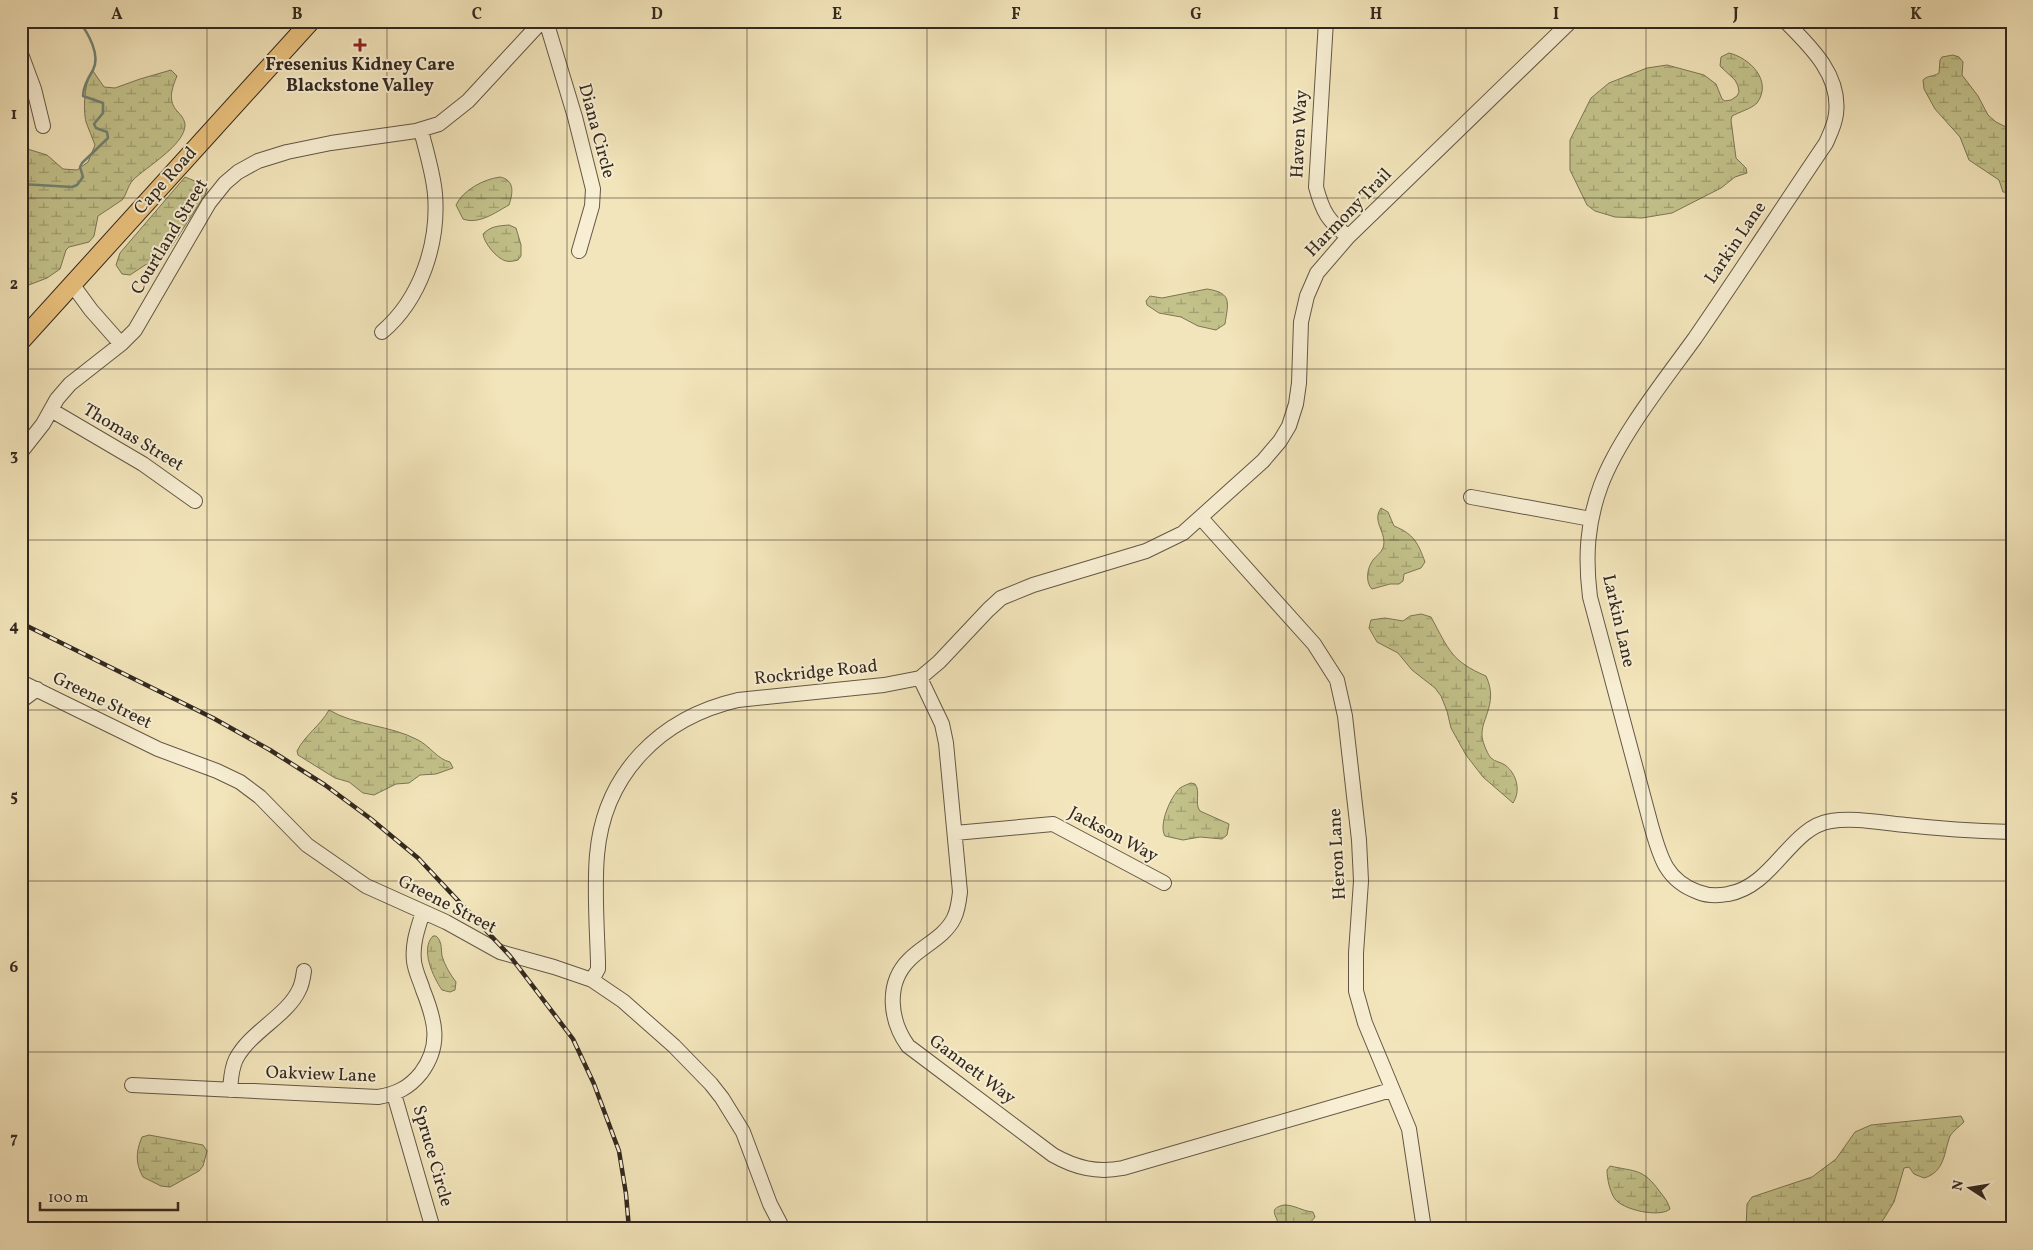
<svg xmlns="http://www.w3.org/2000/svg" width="2033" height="1250" font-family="Vollkorn,serif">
<defs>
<pattern id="wetland-marsh" width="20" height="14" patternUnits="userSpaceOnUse" patternTransform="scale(1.25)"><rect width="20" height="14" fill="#c3c28b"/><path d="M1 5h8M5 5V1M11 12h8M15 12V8" fill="none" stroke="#9f9e71"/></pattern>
</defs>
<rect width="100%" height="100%" fill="#f3e5bb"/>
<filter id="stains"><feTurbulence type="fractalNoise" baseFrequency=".004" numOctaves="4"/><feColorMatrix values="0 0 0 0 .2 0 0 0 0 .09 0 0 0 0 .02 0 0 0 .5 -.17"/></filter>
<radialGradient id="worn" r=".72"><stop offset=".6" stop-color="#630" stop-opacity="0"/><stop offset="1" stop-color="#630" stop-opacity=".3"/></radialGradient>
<path fill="url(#wetland-marsh)" stroke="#7b7655" d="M1729,53C1750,58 1773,81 1757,103C1751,109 1739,112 1732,116L1731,120L1736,158L1746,168L1747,173L1735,177L1721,188L1672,213L1642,218L1615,217L1595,211L1587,205L1570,170V140L1591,98L1609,83L1647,68L1667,65L1704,75L1716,84L1722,99L1725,101L1731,100L1737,96L1739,92L1738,86L1735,80L1720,66L1721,57Z
M1953,55L1959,57L1963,62L1962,75L1978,96L1988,115L1996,122L2012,130V193L2003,192L1999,180L1969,160L1960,137L1935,109L1924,89L1923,80C1928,75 1933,77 1939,73L1940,60L1942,57Z
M171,70L177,76C172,88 167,101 178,112C181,115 185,120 185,125C185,145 146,167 133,180C127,187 127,194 122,200L98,216L94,236L89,242L69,247L66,250L60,269L47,278L21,288V147L47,155L63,169L77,170L88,162L95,145C92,137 89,130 86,122C83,110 84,80 93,71L104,87L115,88L140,79Z
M185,177L202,184L207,189L205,195L166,255L156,263L145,265L130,275L122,274L116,265L120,253Z
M500,177C515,180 513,193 509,205C496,212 479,225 463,219L456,205C463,190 484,179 500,177Z
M509,225L516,228L521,245V256L518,260C514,261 510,262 506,261C497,259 484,243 483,234C491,226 498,226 509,225Z
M1207,289C1233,293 1228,303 1225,324L1216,330L1198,326L1181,317L1159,313L1147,305L1146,301L1150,296L1162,298Z
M1381,508L1388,512L1394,526C1414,534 1418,543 1425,562L1421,568L1404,574L1403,581L1399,584H1390L1372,589C1365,582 1367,568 1373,560C1376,556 1381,553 1383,548C1388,533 1371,522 1381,508Z
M1421,614L1431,617C1449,650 1451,661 1486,676C1500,706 1477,721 1483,741C1484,745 1488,755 1491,758C1495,762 1501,762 1505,765C1517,774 1521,791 1513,803L1483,777L1466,755L1451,728L1447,711L1441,696L1435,688L1412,670L1398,653L1377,642L1369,628L1371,620L1385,618L1403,621L1410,616Z
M329,710C356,726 390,725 418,740C430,746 437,759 450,762L453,768L436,774L420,775L409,783L396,784L374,795L363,793L349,782L335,778L298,755L297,751C305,735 320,726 329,710Z
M1191,783L1195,784C1201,792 1194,803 1200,811L1229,824L1227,835L1222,839L1200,837L1183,840L1165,836C1158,825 1171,796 1180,788C1183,786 1188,784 1191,783Z
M433,936H436C442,941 441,948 442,956C445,966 450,974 456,982L455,990L450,992L442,990C433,977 420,949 433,936Z
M1961,1116L1964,1122C1960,1126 1953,1131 1950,1136C1944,1152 1945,1172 1924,1178L1914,1174L1909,1167L1904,1168L1894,1202L1883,1220L1873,1229H1746L1747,1204L1752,1197L1812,1177L1836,1159L1855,1132L1871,1125Z
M149,1135L203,1145L207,1151L203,1166L199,1171L170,1187L161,1186L143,1177C135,1163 136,1151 142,1137Z
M1610,1166C1636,1172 1643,1168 1660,1192C1665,1198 1668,1202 1670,1209C1660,1218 1623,1210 1615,1199C1610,1192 1607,1179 1607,1170Z
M1284,1205C1295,1205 1302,1211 1313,1212L1315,1217L1305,1229H1279C1280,1218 1265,1209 1284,1205Z"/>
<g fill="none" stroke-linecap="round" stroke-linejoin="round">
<path stroke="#718375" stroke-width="2.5" d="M21,184L72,187L77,185L83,177L80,167L82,163L108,138L107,132L96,128L94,124L103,113V103L83,96C83,87 88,78 93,70C101,55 88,33 79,21"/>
<defs>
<path id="minor" d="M546,21L575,117L593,189L592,206L579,251
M1326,21L1316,187C1323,213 1328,220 1348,237
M1785,21C1810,46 1841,75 1836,114C1835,124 1830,134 1826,143C1782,208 1739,274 1695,338C1664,381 1619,437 1601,485C1587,523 1585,557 1590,597L1651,825C1660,856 1665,880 1698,892C1708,896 1718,896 1728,894C1774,886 1790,827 1831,821C1854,817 1882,823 1906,825C1941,829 1976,831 2012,832
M21,54L34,89L43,126
M72,284L91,310L121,344
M382,332C421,299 439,243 435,194C433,172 426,151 421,130
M51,410L143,464L195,501
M21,452L43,424L57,399L70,384L121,344L135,330L209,203L225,183L238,172L258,161L287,152L331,143L416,131L439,124L468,101L542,21
M1471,497L1591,519
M1201,518L1314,644L1337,680L1345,716L1359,840L1361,881L1356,953V991L1365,1023L1409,1129L1424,1229
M920,678L942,724L946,743L960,892C959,901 958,910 954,918C945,937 922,946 909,960C885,984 890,1021 908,1046L1053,1155C1076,1168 1097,1173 1123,1168L1391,1090
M21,682L158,749L217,771L240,782L260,797L307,845L366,886L446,922L500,952L554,967L592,980L623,1001L674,1046L711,1084L722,1098L743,1132L770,1204L783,1229
M21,701L37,689
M955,833L1053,824L1164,883
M592,980L598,969V962C597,928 594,889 597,855C604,774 660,718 738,700L884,685L920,678L939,662L988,610L1001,598L1033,585L1146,551L1183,533L1263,461L1280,441L1289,426L1296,404L1299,383L1301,322L1307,296L1317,273L1348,237L1571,21
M132,1085L378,1097C396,1094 409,1088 421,1073C442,1045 435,1020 423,990C420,980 415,971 414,961C412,943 418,928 423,912
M230,1090C231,1080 231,1069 236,1059C251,1031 287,1016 299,990C302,985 303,978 304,971
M394,1094L433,1229"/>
<path id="major" d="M21,341L311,21"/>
</defs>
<use href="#minor" stroke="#635846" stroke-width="16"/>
<use href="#major" stroke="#33291f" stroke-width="20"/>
<use href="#minor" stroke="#f7eed3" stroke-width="14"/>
<use href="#major" stroke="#eac27e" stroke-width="18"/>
<defs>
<path id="rail" d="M21,623L213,718L270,750L325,785L371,819L418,858L510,956L573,1039L594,1084L619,1151L626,1194L629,1229"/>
</defs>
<use href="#rail" stroke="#33291f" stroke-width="4.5"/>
<use href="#rail" stroke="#f7eed3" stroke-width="2.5" stroke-dasharray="8" stroke-linecap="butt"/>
</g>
<path fill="none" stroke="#33291f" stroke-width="1" stroke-opacity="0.55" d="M207,21V1229M387,21V1229M567,21V1229M747,21V1229M927,21V1229M1106,21V1229M1286,21V1229M1466,21V1229M1646,21V1229M1826,21V1229M21,198H2012M21,369H2012M21,540H2012M21,710H2012M21,881H2012M21,1052H2012"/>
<path fill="#8f2418" stroke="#f7eed3" stroke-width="2" d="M357.5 37.5h5v5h5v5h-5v5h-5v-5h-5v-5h5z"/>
<g text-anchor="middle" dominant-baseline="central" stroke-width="4" stroke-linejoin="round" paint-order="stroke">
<g font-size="18" font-weight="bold" fill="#33291f" stroke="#f7eed3">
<text x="360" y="65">Fresenius Kidney Care<tspan x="360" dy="21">Blackstone Valley</tspan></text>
</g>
<g font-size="18" fill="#33291f" stroke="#f7eed3">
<text transform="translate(596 131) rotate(75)">Diana Circle</text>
<text transform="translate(1300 134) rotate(-87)">Haven Way</text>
<text transform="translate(166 181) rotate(-48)">Cape Road</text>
<text transform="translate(1349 213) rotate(-46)">Harmony Trail</text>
<text transform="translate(170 237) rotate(-59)">Courtland Street</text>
<text transform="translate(1736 243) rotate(-56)">Larkin Lane</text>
<text transform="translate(133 438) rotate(31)">Thomas Street</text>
<text transform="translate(1618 621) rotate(77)">Larkin Lane</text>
<text transform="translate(816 673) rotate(-6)">Rockridge Road</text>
<text transform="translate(102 701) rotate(26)">Greene Street</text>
<text transform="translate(1113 835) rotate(28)">Jackson Way</text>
<text transform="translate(1338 854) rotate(-93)">Heron Lane</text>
<text transform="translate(447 905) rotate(27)">Greene Street</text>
<text transform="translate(972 1070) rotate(37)">Gannett Way</text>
<text transform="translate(321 1075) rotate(2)">Oakview Lane</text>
<text transform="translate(432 1156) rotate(74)">Spruce Circle</text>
</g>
</g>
<rect width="2033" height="1250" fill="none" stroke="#f3e5bb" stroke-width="55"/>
<g transform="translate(1970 1188) rotate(282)" stroke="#f7eed3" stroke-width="4" paint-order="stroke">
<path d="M0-4L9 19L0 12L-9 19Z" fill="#33291f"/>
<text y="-8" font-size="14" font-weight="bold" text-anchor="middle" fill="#33291f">N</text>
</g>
<path d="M40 1202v8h138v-8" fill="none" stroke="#33291f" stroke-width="2.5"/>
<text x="48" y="1202" font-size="15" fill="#33291f" stroke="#f7eed3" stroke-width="4" paint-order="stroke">100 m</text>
<rect x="28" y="28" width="1978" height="1194" fill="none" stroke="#33291f" stroke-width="2"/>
<g font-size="16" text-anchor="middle" font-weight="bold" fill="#33291f">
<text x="117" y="19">A</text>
<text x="297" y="19">B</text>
<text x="477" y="19">C</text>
<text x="657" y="19">D</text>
<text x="837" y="19">E</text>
<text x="1016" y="19">F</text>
<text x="1196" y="19">G</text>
<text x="1376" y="19">H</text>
<text x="1556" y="19">I</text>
<text x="1736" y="19">J</text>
<text x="1916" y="19">K</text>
<text x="14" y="119">1</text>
<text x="14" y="289">2</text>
<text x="14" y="460">3</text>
<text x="14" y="631">4</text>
<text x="14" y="801">5</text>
<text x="14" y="972">6</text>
<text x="14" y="1143">7</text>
</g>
<rect width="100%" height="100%" filter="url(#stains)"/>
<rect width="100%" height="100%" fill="url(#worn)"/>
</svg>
